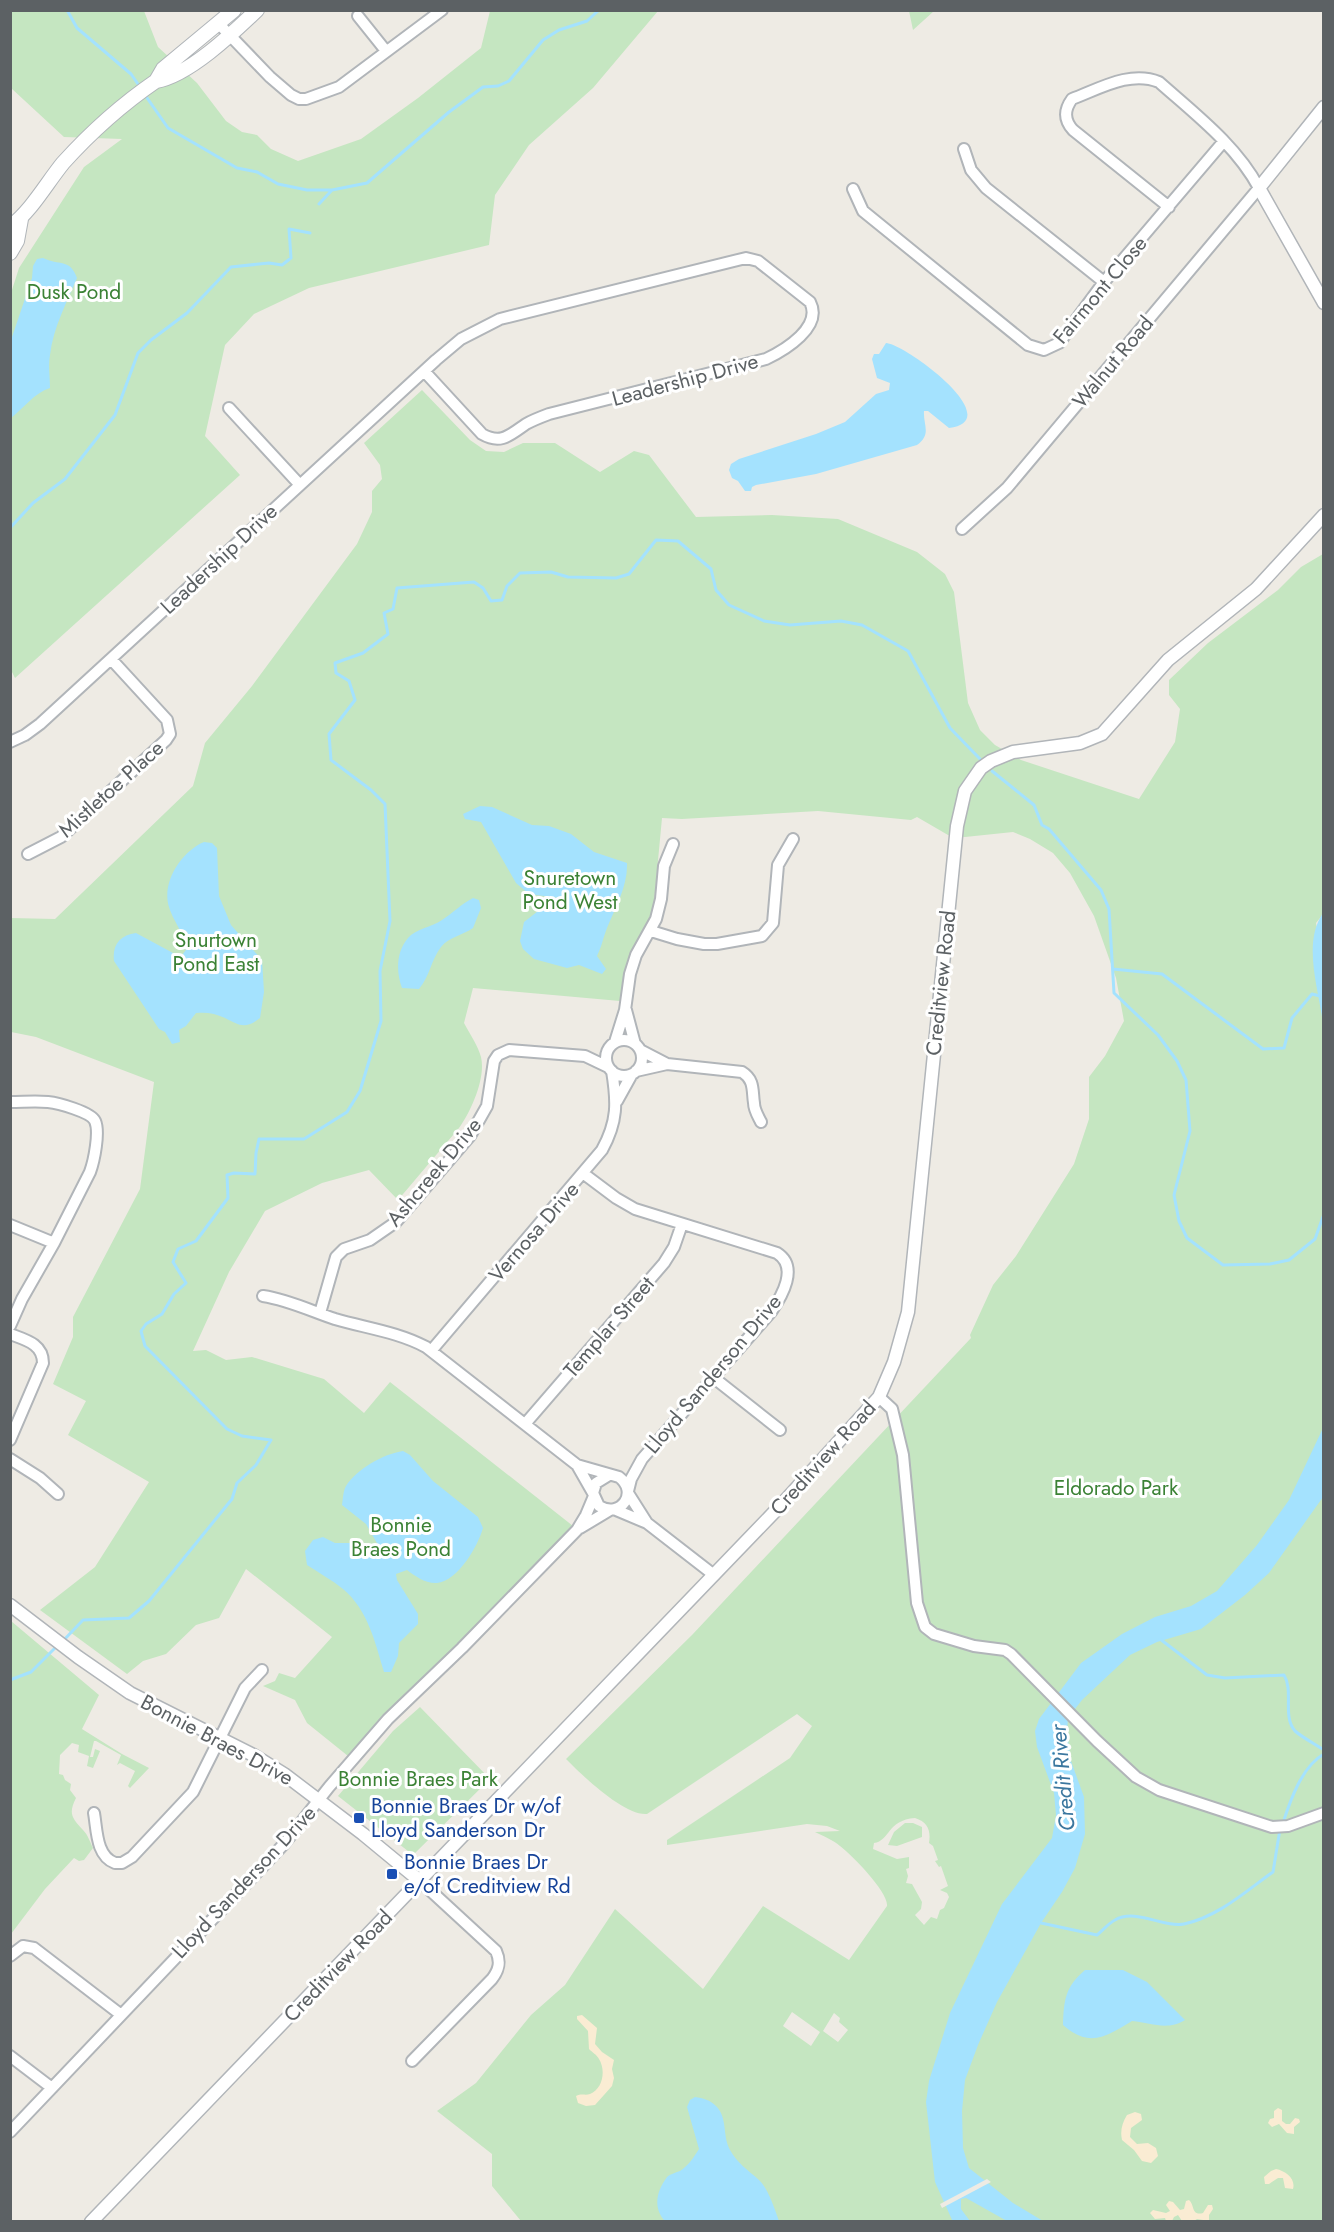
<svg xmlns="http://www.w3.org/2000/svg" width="1334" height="2232" font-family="Jost,sans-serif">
<rect width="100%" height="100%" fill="#eeebe4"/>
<path fill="#c5e6c1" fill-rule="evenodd" d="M11,11H144L158,47L197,83L226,121L242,132L257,135L271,149L298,161L361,139L418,98L481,48L490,11H658L593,88L529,145L495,195L489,245L309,288L254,314L225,345L205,436L240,475L15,678L10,668L11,293L19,268L84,167L122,139L64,137L11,88Z
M909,11V10L934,11L913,30Z
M422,390L470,440L486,451L504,452L523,443H555L600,472L634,451L649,455L696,517L772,515L838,519L917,552L945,574L954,592L968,703L980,730L995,745L1021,760L1139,799L1175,742L1180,709L1169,695V680L1208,643L1278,590L1301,567L1323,554L1324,913L1316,923L1324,969L1323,2221H521L492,2186V2154L437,2111L476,2083L531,2015L565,1985L615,1909L703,1989L763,1906L849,1960L887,1906C889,1893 852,1855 840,1846C833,1840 823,1836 815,1832L840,1831L827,1826L807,1824L667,1845V1840L790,1758L812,1726L797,1714L647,1814C624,1816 582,1775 566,1759L692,1635L971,1338L970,1335L993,1285L1016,1256L1074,1164L1089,1119V1077L1105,1056L1124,1021L1116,978L1094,916L1070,873L1053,853L1030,839L1013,832L965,837L948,835L917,817L911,820L818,811L682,819L662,818L654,903L649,920L628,959L623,978L620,1001L473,988L464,1023C470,1034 478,1046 481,1057C486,1078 471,1111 459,1128L398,1200L369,1170L322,1183L265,1211L229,1272L193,1351L206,1350L226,1360L252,1357L324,1379L364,1413L390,1382L573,1526L457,1645L382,1716L348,1756L307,1723L295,1700L263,1686L275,1681L279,1673L295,1678L332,1637L246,1569L219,1618L196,1625L166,1654L143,1661L127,1674L40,1610L95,1567L149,1482L68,1435L86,1401L53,1384L73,1337V1317L140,1189L154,1082L36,1037L11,1032V918L55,919L193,786L205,743L252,686L357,544L372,512V491L382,479L380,465L364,443ZM915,1818C928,1822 931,1831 929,1843L933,1846L938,1860L935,1861L939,1867L941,1866L948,1886L940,1890L947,1893L949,1897L944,1908L940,1910L937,1919L931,1917L924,1925L915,1915L921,1909L922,1902L912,1884L906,1883L908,1876L906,1869L909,1868V1857L897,1859L873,1849L874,1843C890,1841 887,1820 915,1818ZM792,2012L820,2032L811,2046L783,2026ZM834,2013L840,2018L839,2022L848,2030L838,2042L823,2031Z
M11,1621L99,1695L82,1729L122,1754L149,1768L130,1788L128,1786L135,1771L120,1763L117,1765L121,1755L96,1741H94L90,1757H93L95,1749L100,1751L93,1768L87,1766L89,1756L78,1752L79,1745L72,1743L60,1755L59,1774L63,1775L65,1780L71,1784L70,1790L76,1798C68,1814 72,1818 83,1830C88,1835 90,1842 93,1848L84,1860L79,1861L74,1858L45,1889L11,1934Z
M420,1707L490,1779L413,1855L338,1796L393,1731Z
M905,1823H913L922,1827V1837L897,1846L888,1845L894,1832Z"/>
<path fill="#faecd3" d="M582,2015L597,2028L595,2044L602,2052L614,2060L612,2069L614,2078L612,2086L595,2105L586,2106L578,2103L576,2096C582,2093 585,2096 590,2094C603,2089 606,2070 599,2059C597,2055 592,2052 589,2049L588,2031L577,2019V2016Z
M1278,2108L1282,2110V2121L1286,2124H1290L1295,2118L1299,2119L1300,2122L1294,2127V2134L1287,2133L1279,2124L1272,2127L1268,2123L1270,2119L1274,2118V2111Z
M1135,2112L1141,2114L1142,2120L1131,2128L1130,2137L1137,2144L1148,2143L1156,2148L1158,2156L1151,2163L1142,2161L1134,2150L1122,2140C1120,2131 1122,2123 1127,2115Z
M1276,2169C1286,2171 1296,2179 1293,2189L1285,2188L1283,2178H1278L1269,2184H1265L1264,2177L1271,2171Z
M1189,2200C1195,2205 1191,2216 1203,2213L1208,2205H1212L1213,2209L1209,2215V2221L1197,2219L1194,2221H1182L1178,2215L1174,2217L1172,2221H1166L1165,2218L1155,2219L1150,2213L1153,2210L1166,2213L1170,2211L1166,2205L1169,2201L1173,2202L1180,2210L1184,2209L1186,2201Z"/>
<path fill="#a4e2fe" d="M43,258C59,266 70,258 77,278C67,302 53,328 50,355C48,366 50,376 50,388C34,393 24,408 11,418V340L32,278L33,266L37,259Z
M886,343C905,344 1009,420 949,428L928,411H924C923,425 932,434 917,445L816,474L756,485L752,487L751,491H745L738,481L732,478L729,470L731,464L739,459L816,434L845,422L876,394L889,390L890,383L877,378L872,359L874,354H879Z
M480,806L492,807L532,825L549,826L571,834L594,852L627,863C628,886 615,908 607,928C603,938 602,946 597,956L606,969L602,974L579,965L567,968L534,959L523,949L520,941L524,922L542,908L558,906L559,898L529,894L516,883L481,822L465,819L463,814Z
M204,842L212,843L217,848L219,896L231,925L262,960L264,992L260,1018C245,1030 239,1025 225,1018C215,1013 206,1012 196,1013L186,1026L179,1030L180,1042L172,1044L165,1032L159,1029L114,961C112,945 120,935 136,933L173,953L182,955L186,950C183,930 174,923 169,907C161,882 182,851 204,842Z
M473,898L479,900L481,908L473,928C463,935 449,937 441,947C431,960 430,976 419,989L402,988C396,972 396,952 408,938C415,929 432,927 442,920C453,913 461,904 473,898Z
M1323,913V1024C1319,990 1302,943 1323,913Z
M1323,1428V1497L1269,1573L1245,1595L1201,1629L1157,1642L1130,1655L1082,1700L1068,1718L1067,1733L1071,1761L1084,1797L1085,1834L1075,1868L1062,1892L1041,1923L997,2002L978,2045L965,2080L962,2111L963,2148L969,2168L1013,2203L1043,2221H1007L966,2198L961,2199V2209L970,2221L953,2222L935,2182L926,2102L929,2081L950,2013L1002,1904L1052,1838L1056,1815L1054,1793L1037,1747L1035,1731L1039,1719L1081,1663L1122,1634L1155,1617L1191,1606L1217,1591L1257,1545L1289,1500Z
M403,1451L410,1455L433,1481L478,1517L483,1528C478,1546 458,1581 437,1583C426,1584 415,1576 407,1570L396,1574L397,1580L418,1614V1624L399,1643L398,1656L391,1672H384C375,1642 368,1610 343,1589C332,1580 319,1573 307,1565L305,1551L313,1540L323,1537L335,1543H357L373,1549L378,1545L366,1524L342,1505C343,1499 343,1491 346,1486C357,1469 383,1454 403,1451Z
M1085,1970H1123L1147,1982L1185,2020C1167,2031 1152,2023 1132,2021C1106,2037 1089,2048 1063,2025C1064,2000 1065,1987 1085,1970Z
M695,2097C703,2098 710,2100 716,2106C728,2118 722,2136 730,2150C737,2163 748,2170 759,2180C768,2188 775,2210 779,2221H665C653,2208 656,2192 667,2177C670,2174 675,2173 680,2171C688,2166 694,2157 699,2149L687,2107L690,2100Z"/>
<path fill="#eeebe4" d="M987,2179L991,2182L942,2208L940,2204Z"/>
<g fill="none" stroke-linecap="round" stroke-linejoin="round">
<path stroke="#a4e2fe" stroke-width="3" d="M67,10L77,28L131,74L140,87
M145,95L168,128L237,168L257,172L278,184L307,190H332L367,183L449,112L483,87L498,86L509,81L543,40L559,30L587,21L599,10
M319,204L332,190
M10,528L33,503L65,479L115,415L138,353L151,340L187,313L231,267L269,263L282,265L291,258L289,229L310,233
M992,771L1034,805L1042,825L1049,829L1101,890L1109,909L1114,993L1158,1035L1177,1061L1186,1080L1190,1131L1174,1195L1179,1221L1187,1238L1223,1265L1270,1264L1289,1260L1315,1239L1324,1214
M1113,969L1162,974L1263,1049L1284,1048L1292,1018L1312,994L1320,996
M1160,1639L1207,1675L1225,1678L1284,1675C1294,1691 1282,1716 1295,1731C1303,1738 1315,1744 1324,1750
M62,1642L83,1620L129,1618L149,1601L232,1499L237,1483L256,1465L271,1440L242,1436L227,1429L145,1346L141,1331L146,1324L162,1314L174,1294L186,1283L173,1262L178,1249L196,1241L228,1198L227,1175L234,1173L255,1174L256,1153L259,1139H304L347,1112L360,1091L381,1021L380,971L390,921L385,804L371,790L331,760L329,734L355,700L349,681L336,673L335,663L363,653L388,634L384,613L393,609L397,588L474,582L483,588L491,601L502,600L507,586L520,573L551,572L568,577L616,578L629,574L656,540L678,541L711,569L716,590L729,605L764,621L790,625L841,621L862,625L908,651L950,728L980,759
M10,1680L31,1672L57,1646
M1283,1823C1290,1801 1302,1766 1324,1754
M1041,1923L1097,1935C1103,1930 1109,1923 1115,1920C1136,1908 1163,1928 1184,1924C1218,1917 1246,1891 1273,1872L1280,1829"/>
<defs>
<path id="minor" d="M358,16L386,51
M219,24L270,77L291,95L299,99H306L339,87L442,10
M964,149L971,170L986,188L1104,282
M853,189L863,211L1028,345L1044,350L1059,343L1104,282L1224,141
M229,408L300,485
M962,529L1007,488L1259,188C1236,145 1195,114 1159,82C1130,70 1099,89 1072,99C1064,110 1064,120 1073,130L1169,207
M10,742L25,735L40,724L436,360L461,339L500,319L746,258L758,261L810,302C823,327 785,350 766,359L549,414C541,417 533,420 526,424C510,435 501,445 482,434L424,371
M28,854L61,837L166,740L170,734L167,720L111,659
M651,931L677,939L704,944H717L762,936L773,923L778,865L793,839
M626,1010L635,1044
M606 1058a18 18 0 1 1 36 0a18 18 0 1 1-36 0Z
M615,1042L625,1010L630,974L636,955L656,919L661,899L664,866L673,844
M640,1050L667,1064
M636,1071L667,1064L742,1072C755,1080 752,1091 754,1103C754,1110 758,1116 761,1122
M617,1101L632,1074
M10,1102C23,1102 36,1101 48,1102C58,1103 91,1112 95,1121C100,1132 94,1161 90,1172L54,1243L22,1299L10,1326
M584,1174L616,1198L635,1209L777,1253C799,1267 782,1296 771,1312L642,1459L631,1479L628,1491
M10,1225L54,1243
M263,1296C289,1300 311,1311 335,1319C366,1328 398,1332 426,1347L577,1465L593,1493
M320,1313L336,1257L344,1249L370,1240L396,1222L470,1136L487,1106L494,1061L498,1055L509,1050L585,1056L608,1067
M10,1334C26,1340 43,1344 43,1363L10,1440
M431,1351L602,1150C618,1121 617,1102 612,1071
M714,1378L780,1430
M879,1397L892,1409L903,1455L917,1603L925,1627L934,1634L974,1646L1005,1650L1011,1654L1097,1741L1136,1777L1159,1790L1272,1827L1288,1826L1324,1813
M525,1424L664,1263L674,1247L682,1224
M10,1459L40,1478L58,1494
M577,1465L619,1477C639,1492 621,1519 599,1506L593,1493L596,1483L609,1475
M628,1493L647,1523
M616,1510L647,1523L714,1575
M580,1528L610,1510
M94,1813C97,1830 96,1856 115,1863H122L132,1857L193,1792L245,1688L262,1670
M10,1956L23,1946L34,1948L120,2014
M10,2056L52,2088
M412,2061L492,1979C499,1970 501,1962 496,1951L420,1881
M10,2132L284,1844L329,1787L388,1719L462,1648L577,1530L586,1515L594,1496"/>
<path id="tertiary" d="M1324,107L1259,188L1324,303
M10,1605L78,1657L130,1693L255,1756L284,1774L363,1834L420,1881
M91,2222L782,1504L879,1397L894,1362L908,1312L957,826L965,791L981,768L991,761L1013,752L1080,743L1102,734L1168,660L1256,589L1324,515"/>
<path id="secondary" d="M156,81C188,76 233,33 257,10
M10,227C32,210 46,184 63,163C91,132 121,105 156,81L163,69L234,10
M10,253L17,241L21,219"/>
</defs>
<use href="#minor" stroke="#b1b5b9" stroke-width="14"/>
<use href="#tertiary" stroke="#b1b5b9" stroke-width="15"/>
<use href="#secondary" stroke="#b0b5b9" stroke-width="16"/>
<use href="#minor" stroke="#fff" stroke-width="10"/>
<use href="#tertiary" stroke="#fff" stroke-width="12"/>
<use href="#secondary" stroke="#fff" stroke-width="14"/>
</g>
<g fill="#1a4fb4" stroke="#fff" stroke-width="2">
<rect x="353" y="1812" width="12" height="12" rx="3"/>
<rect x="386" y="1868" width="12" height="12" rx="3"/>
</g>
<g text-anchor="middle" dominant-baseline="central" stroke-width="6" stroke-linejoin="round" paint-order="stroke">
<g font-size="21" fill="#5c6164" stroke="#fff">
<text transform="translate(1100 290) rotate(-50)">Fairmont Close</text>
<text transform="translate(1113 362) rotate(-50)">Walnut Road</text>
<text transform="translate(685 380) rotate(-15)">Leadership Drive</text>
<text transform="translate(219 559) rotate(-43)">Leadership Drive</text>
<text transform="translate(111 789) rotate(-42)">Mistletoe Place</text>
<text transform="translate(941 983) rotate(-84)">Creditview Road</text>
<text transform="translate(434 1172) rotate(-50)">Ashcreek Drive</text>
<text transform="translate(534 1232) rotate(-49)">Vernosa Drive</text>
<text transform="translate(609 1327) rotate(-49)">Templar Street</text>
<text transform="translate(713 1374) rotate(-50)">Lloyd Sanderson Drive</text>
<text transform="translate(823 1458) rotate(-48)">Creditview Road</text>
<text transform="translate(217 1740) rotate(28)">Bonnie Braes Drive</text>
<text transform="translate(244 1882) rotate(-47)">Lloyd Sanderson Drive</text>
<text transform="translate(338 1966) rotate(-46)">Creditview Road</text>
</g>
<g font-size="21" fill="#3b8235" stroke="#fff">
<text x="74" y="292">Dusk Pond</text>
<text x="570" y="878">Snuretown<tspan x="570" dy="24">Pond West</tspan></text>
<text x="216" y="940">Snurtown<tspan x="216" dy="24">Pond East</tspan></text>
<text x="1116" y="1488">Eldorado Park</text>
<text x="401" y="1525">Bonnie<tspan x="401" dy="24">Braes Pond</tspan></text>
<text x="418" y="1779">Bonnie Braes Park</text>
</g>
<g font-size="21" fill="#164399" stroke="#fff" text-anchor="start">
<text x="371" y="1806">Bonnie Braes Dr w/of<tspan x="371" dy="24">Lloyd Sanderson Dr</tspan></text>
<text x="404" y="1862">Bonnie Braes Dr<tspan x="404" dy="24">e/of Creditview Rd</tspan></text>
</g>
<g font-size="22" font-style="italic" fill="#3b779f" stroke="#fff">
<text transform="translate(1062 1778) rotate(-95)">Credit River</text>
</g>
</g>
<rect width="1334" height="2232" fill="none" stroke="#5c6164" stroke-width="24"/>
</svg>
